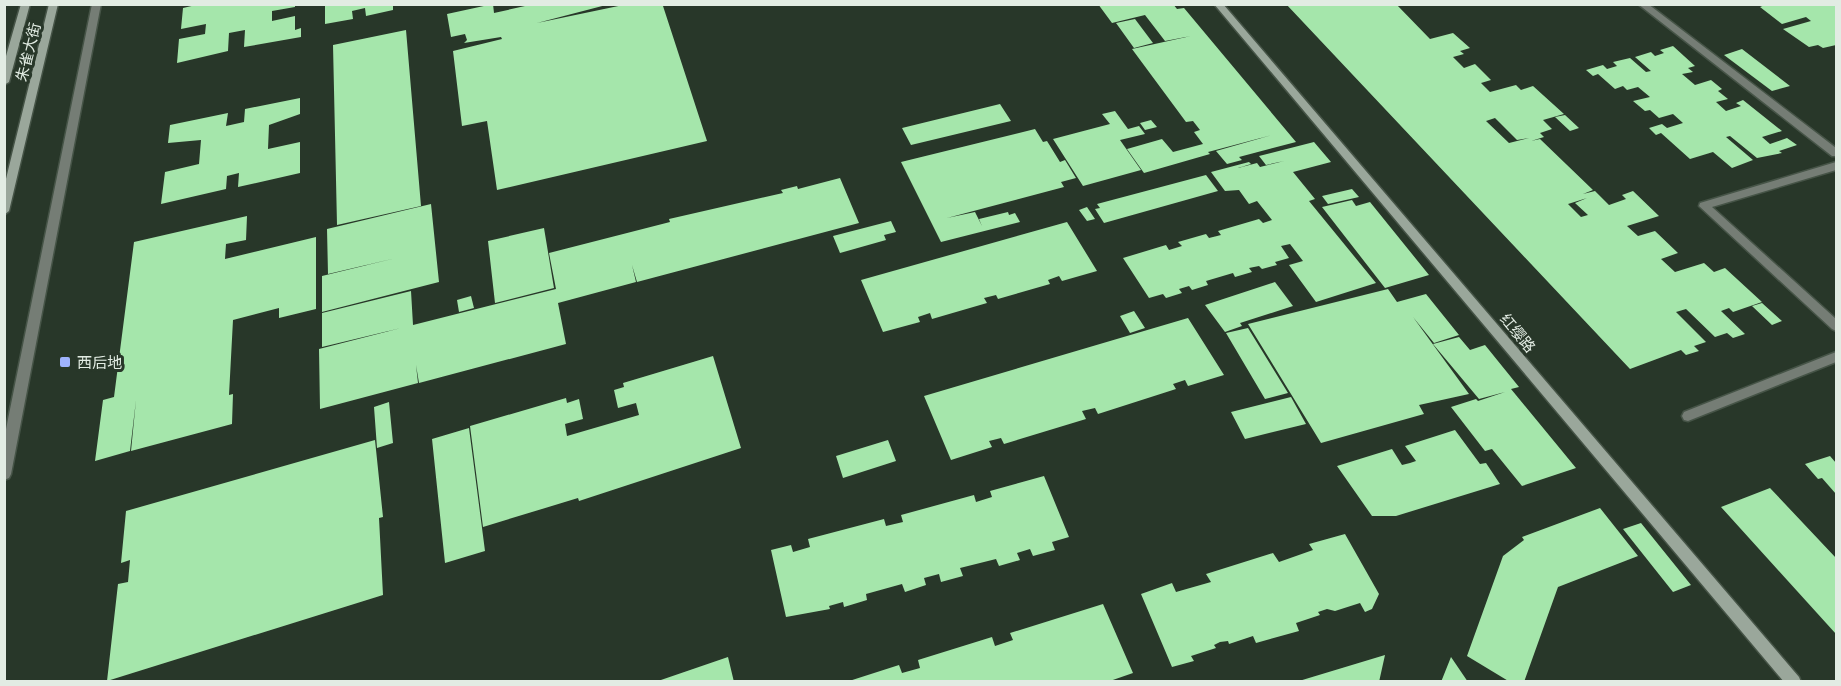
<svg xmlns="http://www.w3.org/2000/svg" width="1841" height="686" font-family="'Public Sans','Noto Sans SC',sans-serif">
<rect width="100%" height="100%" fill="#283729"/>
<path fill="#a5e6ab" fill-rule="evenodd" d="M200,4H295V7L272,11V21L295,16V30L301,28V37L244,47L245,30L229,33L228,51L177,63L179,39L205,34L206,24L181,29L183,8Z
M325,4H393V10L366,16L365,8L352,11L353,19L325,24Z
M493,4L494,13L534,4H610L537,23L628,4L663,6L707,141L497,190L487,121L462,126L453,51L502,39L501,37L464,43L467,40L465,34L451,37L447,14Z
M1098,4H1173L1177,9L1184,8L1296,142L1239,157L1242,160L1227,164L1216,151L1272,135L1208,152L1210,154L1144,173L1127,149L1162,139L1173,152L1203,144L1194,132L1200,130L1193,121L1186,122L1132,49L1191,36L1165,41L1145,15L1112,23Z
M1286,4H1396L1430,39L1453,33L1470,48L1460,51L1464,54L1453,57L1464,68L1475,64L1491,80L1481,83L1490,92L1516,85L1521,90L1533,86L1564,114L1543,120L1552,129L1540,133L1544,137L1531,141L1540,139L1593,190L1583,194L1595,191L1609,205L1626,199L1622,195L1633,191L1659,216L1627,226L1638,236L1655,231L1678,253L1661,259L1675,272L1704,263L1714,272L1725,268L1762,302L1733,312L1729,308L1721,311L1745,334L1733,338L1727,333L1715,337L1686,309L1676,312L1706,342L1694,346L1699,351L1686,355L1681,350L1630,369ZM1495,118L1517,140L1529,138L1509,143L1486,121ZM1587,198L1575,203L1588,215L1581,217L1568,204Z
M1767,4H1836V45L1823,48L1818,45L1809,47L1783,29L1811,21L1806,17L1782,24L1760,7Z
M1135,19L1153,43L1134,48L1116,23Z
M406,30L421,206L337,225L333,45Z
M1673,46L1695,66L1688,68L1693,72L1682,74L1695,85L1711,80L1722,89L1718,91L1728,99L1716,102L1726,111L1741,106L1736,103L1743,100L1782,131L1762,137L1770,144L1787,138L1797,145L1779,151L1782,153L1757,158L1730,136L1726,137L1753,160L1732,168L1713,152L1690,159L1661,133L1656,135L1649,128L1662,124L1667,128L1683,123L1673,114L1659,118L1650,110L1645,111L1633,101L1650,97L1638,87L1627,90L1623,86L1615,89L1598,74L1593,76L1586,70L1603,65L1607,69L1617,66L1613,62L1630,58L1646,72L1651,71L1635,57L1651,52L1655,56L1664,53L1660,50Z
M1742,49L1790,86L1772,91L1724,55Z
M300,98V114L269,125L268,149L300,142V173L238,187L239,173L227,176L226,189L161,204L165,172L199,164L201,140L168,143L170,125L228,113L226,126L244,122L245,109Z
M1000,104L1011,121L911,145L902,128Z
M1115,111L1128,129L1139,126L1145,134L1120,140L1141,170L1083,186L1053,139L1110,124L1102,114Z
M1565,115L1579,128L1570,131L1555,117Z
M1151,120L1157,127L1145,130L1140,123Z
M1035,129L1043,142L1047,141L1060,162L1065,160L1076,178L1061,182L1064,187L947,218L975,212L982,226L979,219L1008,212L1009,215L1015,213L1020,222L941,242L901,162Z
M1314,142L1331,162L1293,172L1315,199L1309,201L1376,283L1316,302L1289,265L1303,261L1290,244L1281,246L1289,258L1275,262L1277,265L1262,269L1259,266L1249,268L1252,272L1235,277L1233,273L1206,281L1208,285L1192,290L1189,286L1179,289L1182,293L1166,298L1163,294L1149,298L1123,258L1166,245L1169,250L1182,246L1178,242L1206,234L1209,238L1221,235L1218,231L1259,219L1263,223L1272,220L1257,201L1249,204L1239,190L1225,191L1211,172L1249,162L1251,164L1238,168L1257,163L1260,167L1284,161L1266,165L1259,156Z
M1206,175L1218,191L1104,223L1095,209L1100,208L1097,204Z
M840,178L859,223L637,282L632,265L636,282L558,303L566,344L419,383L416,365L418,383L320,409L319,349L401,328L322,347V313L411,291L413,325L556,289L549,253L670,222L669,219L783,193L781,190L797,186L798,189Z
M1352,189L1359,197L1328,204L1322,196Z
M1352,200L1356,206L1370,202L1429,275L1385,288L1322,207Z
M431,204L439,282L322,312V276L396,258L328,274L327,229Z
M1087,207L1095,219L1087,221L1079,210Z
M247,216L246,240L226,244L225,259L316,237V309L279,318V308L233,320L229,395L233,394L232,424L131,451L136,400L130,451L95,461L103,400L114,397L134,242Z
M891,221L896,232L884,235L886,240L840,253L833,236Z
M1067,222L1097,271L1062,281L1059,276L1048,280L1050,284L998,299L996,295L984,298L987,303L932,319L930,313L918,317L920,322L883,332L861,280Z
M544,228L554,288L495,303L488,241Z
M1275,282L1293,306L1240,323L1242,326L1225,332L1205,305Z
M1388,289L1397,302L1426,294L1459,335L1434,343L1413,317L1469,394L1419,405L1424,414L1321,443L1248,324Z
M471,296L474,308L459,312L457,300Z
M1762,303L1782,321L1772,325L1752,306Z
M1134,311L1145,328L1130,333L1120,316Z
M1188,318L1224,375L1188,386L1185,380L1173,384L1176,389L1098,414L1095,408L1082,411L1086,419L1004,444L1001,438L989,441L992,447L951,460L924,396Z
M1248,328L1288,393L1265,399L1226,333Z
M1459,337L1470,350L1485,345L1519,387L1511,389L1576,468L1522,486L1492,449L1485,451L1451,407L1476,399L1478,401L1505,392L1479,399L1433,344Z
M713,356L741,448L579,501L578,498L483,527L470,426L566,398L567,403L579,399L583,419L565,424L567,436L639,415L636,403L618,408L614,390L624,387L623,383Z
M1291,397L1306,424L1245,439L1231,412Z
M389,402L393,443L377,448L374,407Z
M469,428L485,551L445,563L432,439Z
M1455,430L1480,464L1486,463L1500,484L1396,516H1372L1337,466L1392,449L1402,465L1410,463L1416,461L1405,446Z
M375,440L383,517L379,518L383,595L107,681L118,584L128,582L130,560L121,563L126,511Z
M888,440L896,461L843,478L836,456Z
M1830,456L1836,463V494L1822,478L1818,479L1805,464Z
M1044,476L1069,537L1052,542L1055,550L1033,556L1030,549L1017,553L1020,560L999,566L996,559L960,568L963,576L941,582L939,574L924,578L926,585L905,592L902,584L866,594L867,600L844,607L843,602L829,606L830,609L786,617L771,550L791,545L793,552L810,547L808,539L884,519L886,526L903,522L901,515L974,495L976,502L992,497L990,491Z
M1770,488L1836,558V634L1721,507Z
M1600,508L1638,556L1558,587L1524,682H1510L1467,656L1503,556L1524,540L1522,537Z
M1641,523L1691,585L1673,592L1623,529Z
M1345,534L1379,594L1372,609L1365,612L1360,603L1335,611L1327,609L1318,612L1320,615L1296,623L1299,631L1256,643L1253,636L1229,644L1228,641L1220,642L1214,645L1216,648L1191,656L1194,661L1172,667L1141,594L1172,583L1176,592L1211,582L1206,574L1273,553L1279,562L1313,550L1309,544Z
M1103,604L1133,673L1107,682H846L899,665L902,673L920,668L918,660L992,637L995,646L1013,640L1010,633Z
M1385,655L1379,682H1300L1299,681Z
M728,657L734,682H658V681Z
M1451,657L1468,682H1441Z"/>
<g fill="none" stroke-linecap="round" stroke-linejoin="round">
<defs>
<path id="street" d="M92,4H101L11,474L9,478L4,480V439Z
M1638,4H1648L1836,148V156H1832Z
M1836,162V170L1712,207L1836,319V331L1832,329L1699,206L1700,203Z
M1836,352V362L1688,421L1684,420L1682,416L1684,412Z"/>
<path id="secondary" d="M21,4H30L9,82L4,85V63Z
M49,4H58L9,211L4,215V187Z
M1214,4H1223L1799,677L1801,682H1784Z"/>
</defs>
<use href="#street" stroke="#465447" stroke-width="3"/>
<use href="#secondary" stroke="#465447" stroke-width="3"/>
<use href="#street" fill="#757d75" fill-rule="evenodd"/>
<use href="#secondary" fill="#9aa79b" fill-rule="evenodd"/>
</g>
<rect fill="#9fb3fd" stroke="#283729" stroke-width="2" x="59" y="356" width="12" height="12" rx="3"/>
<g text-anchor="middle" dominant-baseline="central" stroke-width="6" stroke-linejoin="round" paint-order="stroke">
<g font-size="15" fill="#e2ece3" stroke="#283729">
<text transform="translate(28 52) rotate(-76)">朱雀大街</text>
<text transform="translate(1518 333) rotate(50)">红缨路</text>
</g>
<g font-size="15" fill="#e2ece3" stroke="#283729" text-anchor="start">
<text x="77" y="362">西后地</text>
</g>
</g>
<rect width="1841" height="686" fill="none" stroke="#e2ece3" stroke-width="12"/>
</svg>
